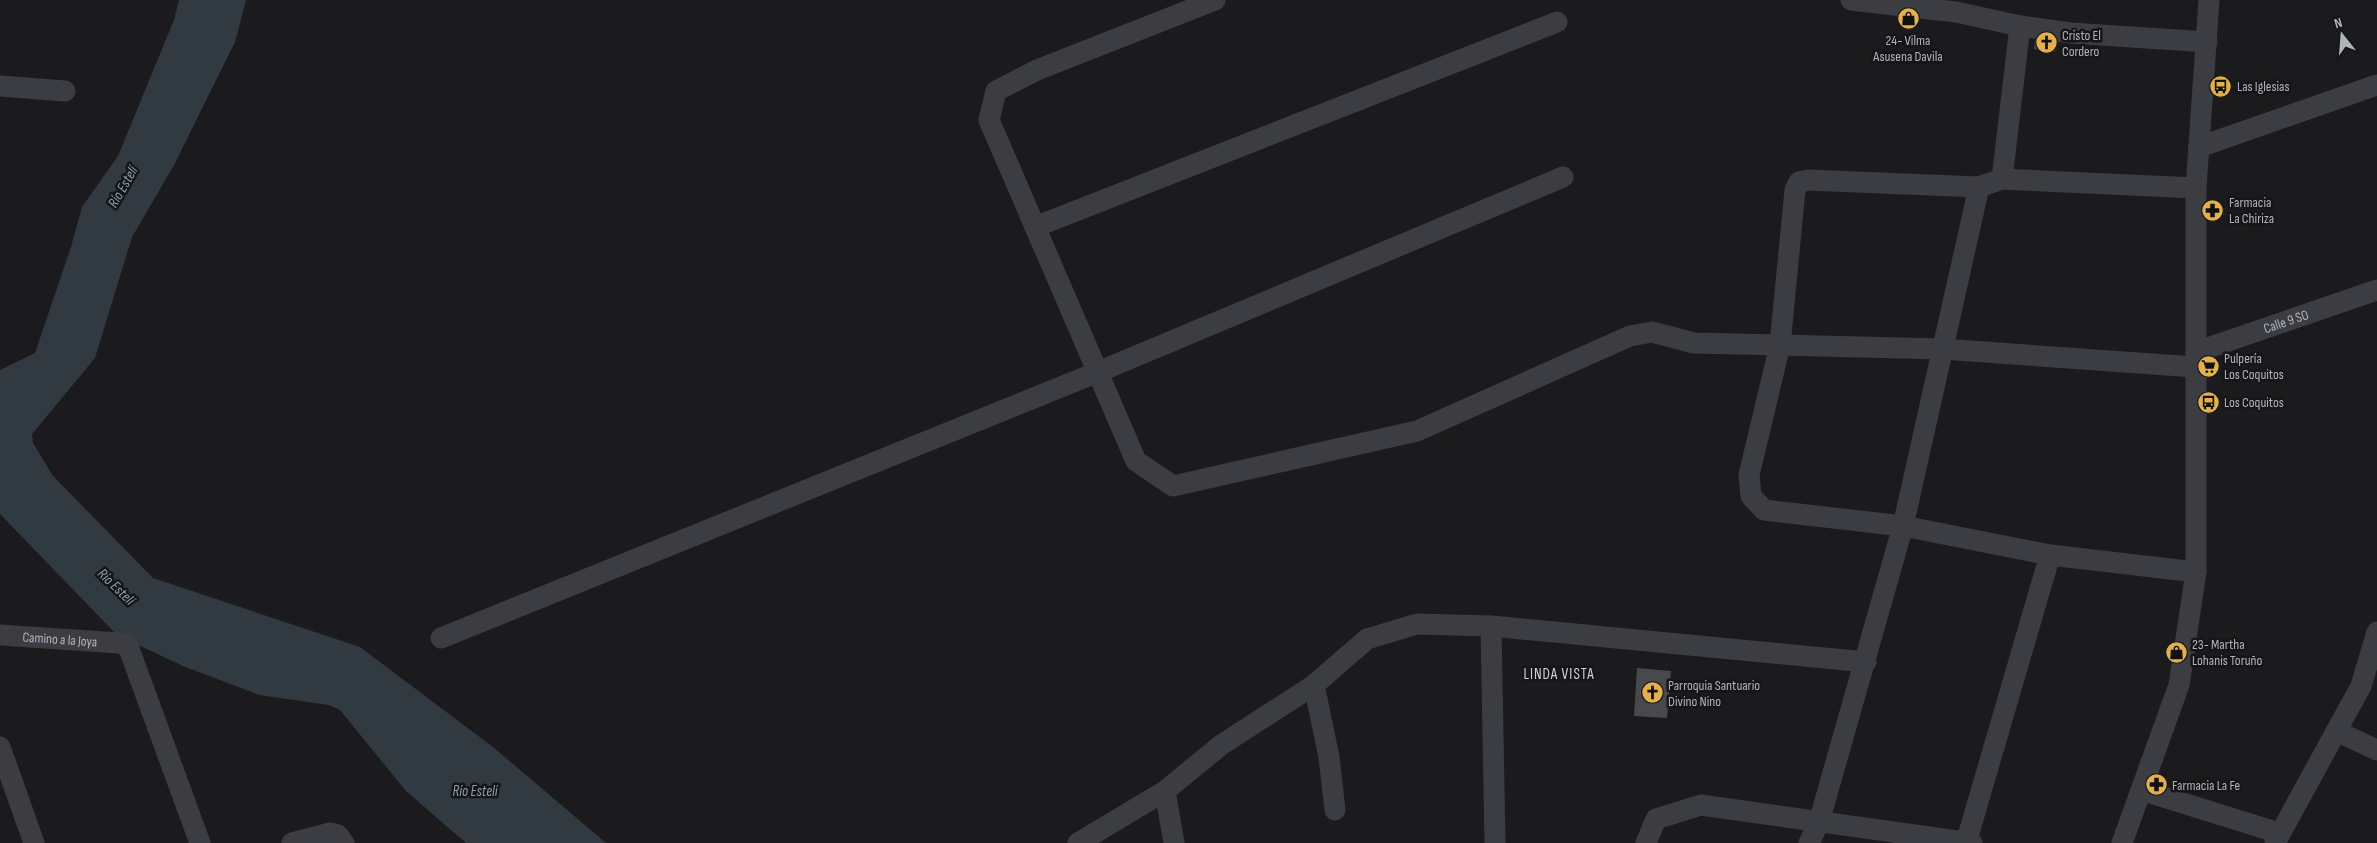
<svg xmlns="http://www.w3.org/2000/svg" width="2377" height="843" font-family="'Sofia Sans Condensed',sans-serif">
<rect width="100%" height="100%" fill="#1b1b1d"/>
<path fill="#323a41" d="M179,0H246L235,42L174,165L132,237L95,358L32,434L33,443L53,476L153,578L360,647L493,747L606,843H466L406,791L340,710L329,705L259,695L183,666L117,635L0,514V370L35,353L71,247L82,207L118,156L174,20Z"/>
<path fill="#48494d" d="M2035,41L2056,44L2055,52L2034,49Z
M1637,668L1671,671L1667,718L1634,716Z"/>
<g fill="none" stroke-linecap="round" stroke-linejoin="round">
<g stroke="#3c3d42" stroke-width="21">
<path d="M1215,0L1037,70L996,91L989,120L1136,461L1173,486L1417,431L1630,336L1652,332L1694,343L1942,349L2195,367"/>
<path d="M1851,0L1956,12L2020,26L2071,33L2207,42"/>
<path d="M0,86L65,91"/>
<path d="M2199,147L2377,85"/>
<path d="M2002,179L2020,26"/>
<path d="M2196,188L2002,179L1979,187L1808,180L1799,182L1795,190L1780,345L1749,475L1751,496L1764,510L1903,526L2050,555L2196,572"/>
<path d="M1035,227L1557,22"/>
<path id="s1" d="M2196,352L2377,290"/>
<path d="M1491,626L1495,843"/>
<path id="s2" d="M0,635L119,643L128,646L200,843"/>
<path d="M441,638L1098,372L1563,177"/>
<path d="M1314,685L1329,757L1335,810"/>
<path d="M2336,731L2377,750"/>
<path d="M0,747L34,843"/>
<path d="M2141,790L2279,833"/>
<path d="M1165,791L1174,843"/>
<path d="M292,843L330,833L338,835L344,843"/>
<path d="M1078,843L1165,791L1221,745L1314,685L1367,639L1417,624L1491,626L1866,662"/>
<path d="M1646,843L1656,819L1701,805L1972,843"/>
<path d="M1809,843L1819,822L1903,526L1979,187"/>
<path d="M1966,843L2050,555"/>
<path d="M2122,843L2179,685L2196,572V188L2209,0"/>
<path d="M2275,843L2361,686L2377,632"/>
</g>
</g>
<defs>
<symbol id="shop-disc" viewBox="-11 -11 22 22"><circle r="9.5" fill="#e5b04b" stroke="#161618"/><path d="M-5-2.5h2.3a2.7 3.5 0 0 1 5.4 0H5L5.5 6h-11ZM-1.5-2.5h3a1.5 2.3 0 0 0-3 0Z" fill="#111"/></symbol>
<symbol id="church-disc" viewBox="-11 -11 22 22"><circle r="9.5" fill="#e5b04b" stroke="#161618"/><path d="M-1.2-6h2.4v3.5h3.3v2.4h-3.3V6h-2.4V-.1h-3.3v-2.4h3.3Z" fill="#111"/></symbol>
<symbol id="bus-disc" viewBox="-11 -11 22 22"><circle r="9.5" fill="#e5b04b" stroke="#161618"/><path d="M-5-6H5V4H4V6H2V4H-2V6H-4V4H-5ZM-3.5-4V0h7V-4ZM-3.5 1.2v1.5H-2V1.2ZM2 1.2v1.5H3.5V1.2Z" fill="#111"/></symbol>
<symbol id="pharmacy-disc" viewBox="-11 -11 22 22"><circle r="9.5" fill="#e5b04b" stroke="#161618"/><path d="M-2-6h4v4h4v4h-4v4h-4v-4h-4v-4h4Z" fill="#111"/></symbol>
<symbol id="supermarket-disc" viewBox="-11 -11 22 22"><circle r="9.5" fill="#e5b04b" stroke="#161618"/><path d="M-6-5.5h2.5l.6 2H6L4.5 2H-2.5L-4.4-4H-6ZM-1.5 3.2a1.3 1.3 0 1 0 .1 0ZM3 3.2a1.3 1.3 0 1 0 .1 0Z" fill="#111"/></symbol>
</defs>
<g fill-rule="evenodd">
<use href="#shop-disc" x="1896" y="6" width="25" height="25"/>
<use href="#church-disc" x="2034" y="30" width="25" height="25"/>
<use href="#bus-disc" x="2208" y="74" width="25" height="25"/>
<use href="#pharmacy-disc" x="2200" y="198" width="25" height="25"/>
<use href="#supermarket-disc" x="2196" y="354" width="25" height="25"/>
<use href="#bus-disc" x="2196" y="390" width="25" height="25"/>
<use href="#shop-disc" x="2164" y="640" width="25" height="25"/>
<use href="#church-disc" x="1640" y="680" width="25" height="25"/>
<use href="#pharmacy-disc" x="2144" y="772" width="25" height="25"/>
</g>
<g text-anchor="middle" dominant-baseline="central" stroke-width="5" stroke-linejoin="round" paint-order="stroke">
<g font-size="14" fill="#afb3bb" stroke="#161618" text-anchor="start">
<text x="2062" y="35">Cristo El<tspan x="2062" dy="16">Cordero</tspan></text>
<text x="1908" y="40" text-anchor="middle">24- Vilma<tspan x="1908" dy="16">Asusena Davila</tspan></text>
<text x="2237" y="86">Las Iglesias</text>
<text x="2229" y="202">Farmacia<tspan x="2229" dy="16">La Chiriza</tspan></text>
<text x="2224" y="358">Pulpería<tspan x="2224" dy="16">Los Coquitos</tspan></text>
<text x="2224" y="402">Los Coquitos</text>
<text x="2192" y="644">23- Martha<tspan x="2192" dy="16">Lohanis Toruño</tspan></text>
<text x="1668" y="685">Parroquia Santuario<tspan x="1668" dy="16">Divino Nino</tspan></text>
<text x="2172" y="785">Farmacia La Fe</text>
</g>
<g font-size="14" fill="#afb3bb" stroke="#161618">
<text stroke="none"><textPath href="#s1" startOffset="95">Calle 9 SO</textPath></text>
<text stroke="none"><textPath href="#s2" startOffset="60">Camino a la Joya</textPath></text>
</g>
<g font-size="15" font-style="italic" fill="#89a0b3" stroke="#161618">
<text transform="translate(123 187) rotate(-60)">Río Estelí</text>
<text transform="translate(116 587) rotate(44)">Río Estelí</text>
<text x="475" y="791">Río Estelí</text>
</g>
<g font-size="15" letter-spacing="1" fill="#cfd2d8" stroke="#161618">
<text x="1559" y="674">LINDA VISTA</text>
</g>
</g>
<g transform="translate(2342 35) rotate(343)" stroke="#161618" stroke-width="4" paint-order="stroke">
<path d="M0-4L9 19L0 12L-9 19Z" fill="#afb3bb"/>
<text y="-8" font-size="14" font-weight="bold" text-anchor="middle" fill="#afb3bb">N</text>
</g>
</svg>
